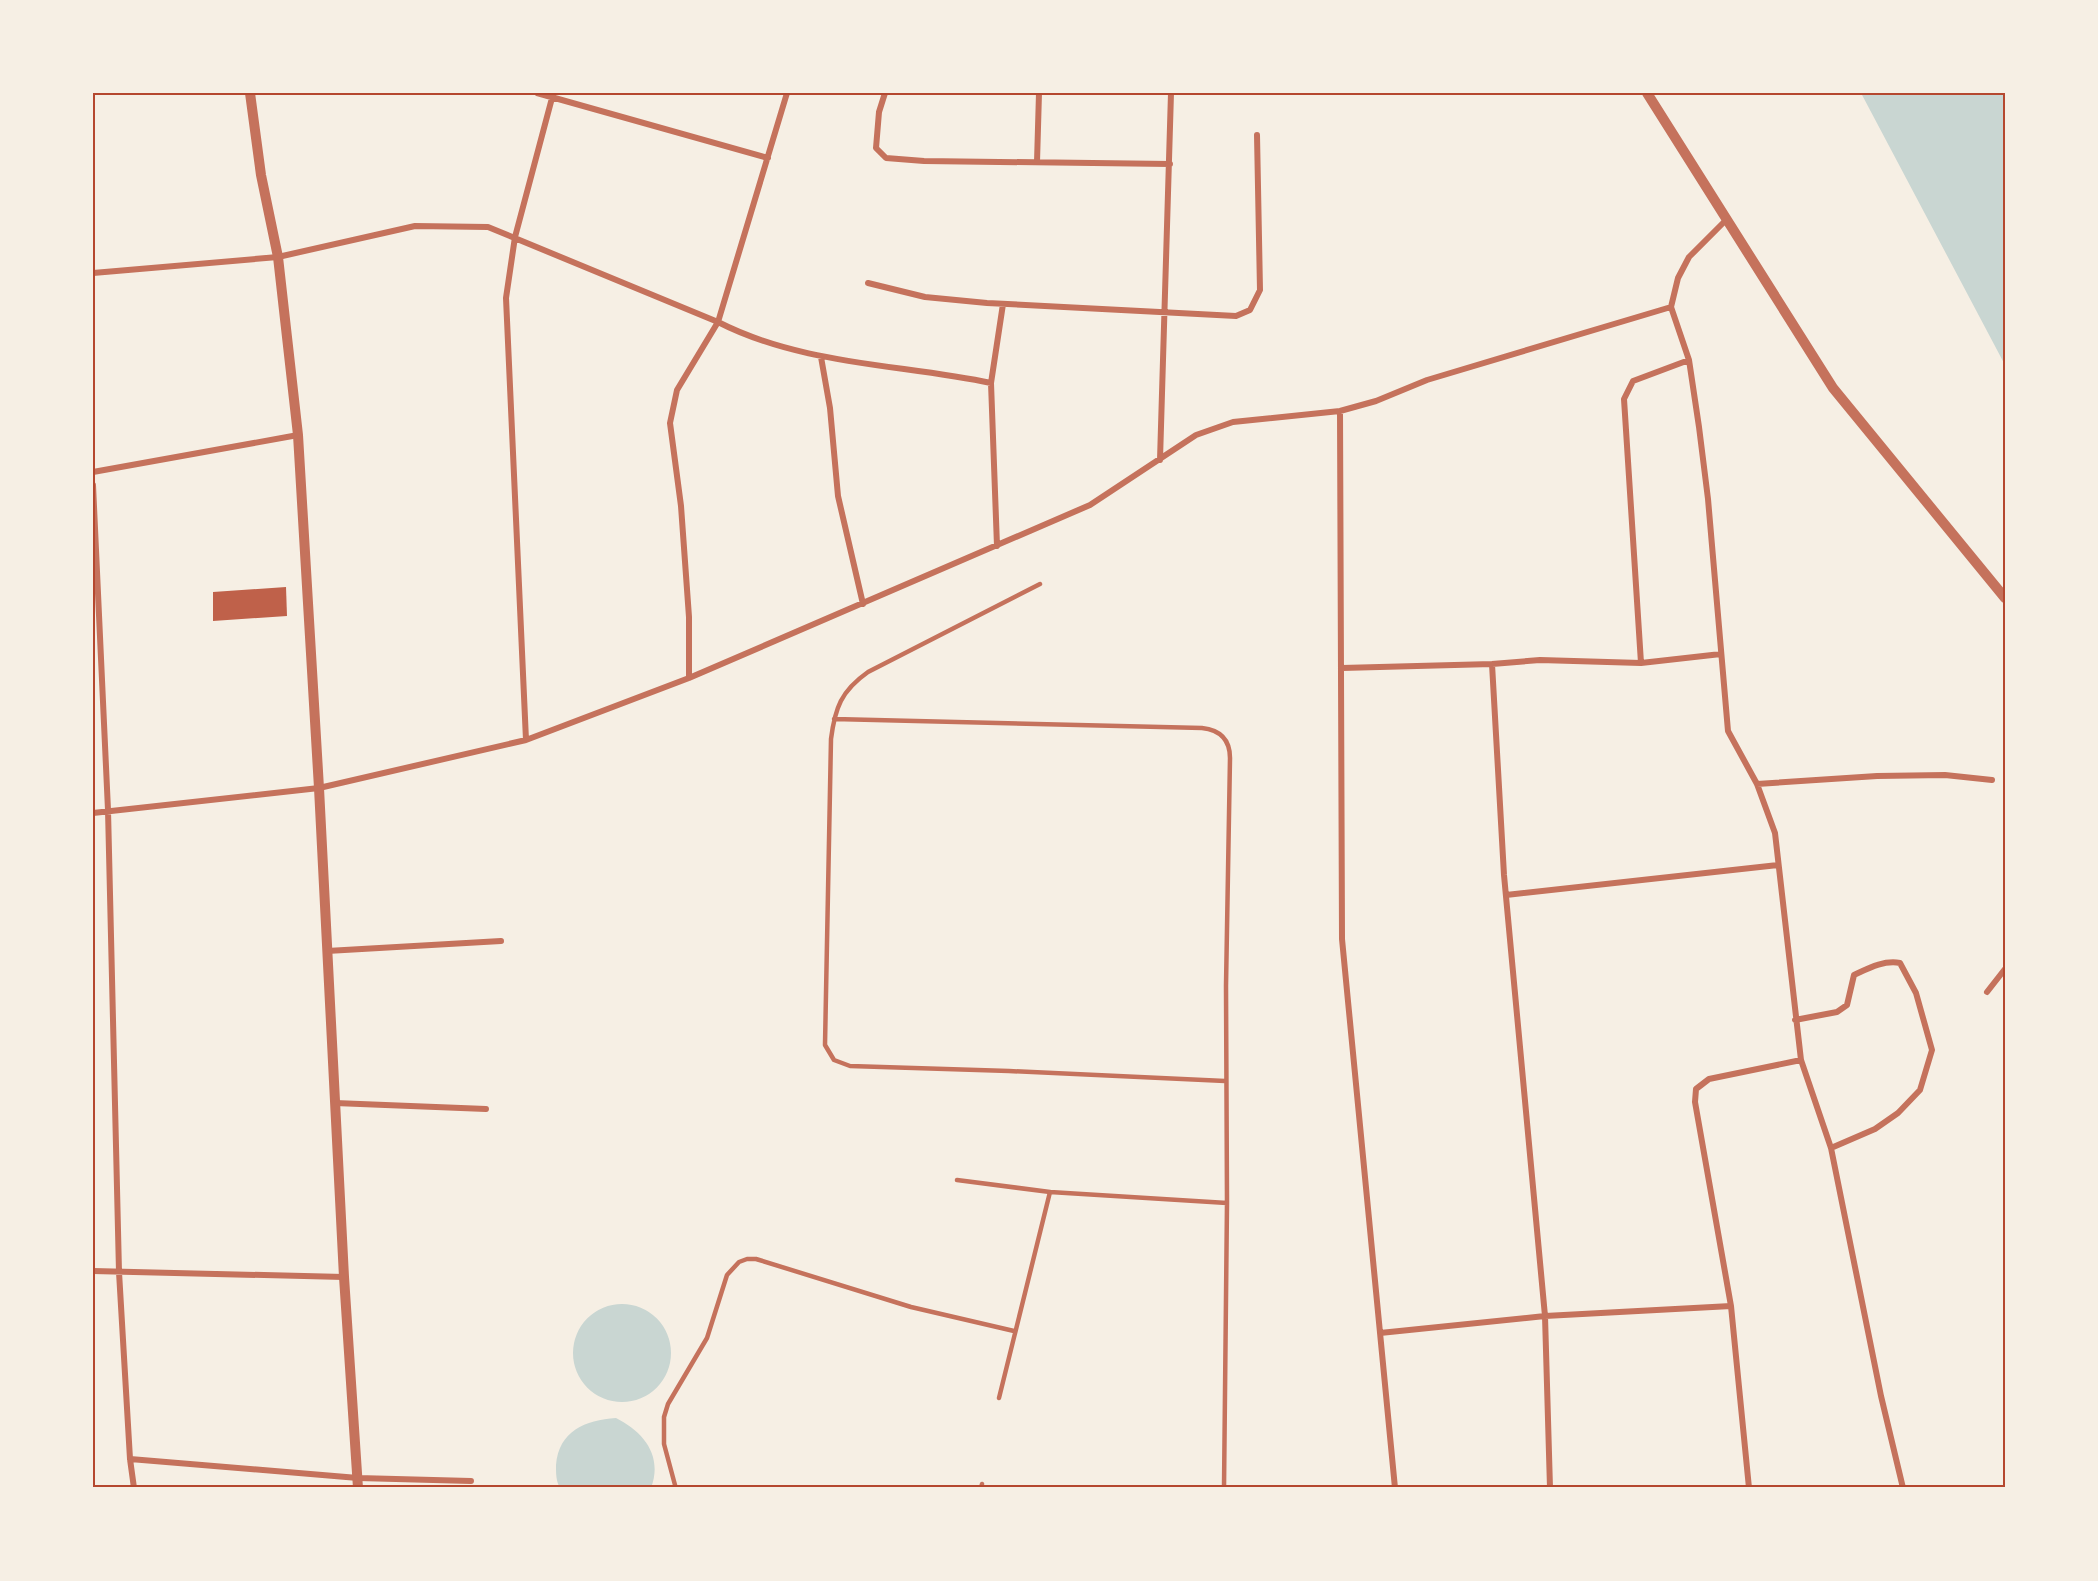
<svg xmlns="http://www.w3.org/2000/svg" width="2098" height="1581" font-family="Arial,sans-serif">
<rect width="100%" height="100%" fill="#f6efe4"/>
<path fill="#c9d6d2" d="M1861,93H2005V365Z
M573 1353a49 49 0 1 1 98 0a49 49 0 1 1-98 0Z
M616,1418C644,1432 663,1456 651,1488H560C556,1481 556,1474 556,1465C559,1431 585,1420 616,1418Z"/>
<path fill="#bf614a" d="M286,587L287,616L213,621V592Z"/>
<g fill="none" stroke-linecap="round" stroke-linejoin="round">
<path stroke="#c5725c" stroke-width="4.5" d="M1040,584L868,672C841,691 835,708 831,739L825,1045L834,1060L850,1066L1009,1071L1225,1081
M834,719L1202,728C1220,730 1230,740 1230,758L1226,986L1227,1203L1224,1488
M957,1180L1050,1192L1227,1203
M999,1398L1050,1192
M675,1485L664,1444V1417L668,1404L707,1338L727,1275L739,1262L747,1259H756L911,1307L1014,1331
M981,1488L982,1484"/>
<path stroke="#c5725c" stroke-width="6" d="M537,93L768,158
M885,93L879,112L876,148L886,158L924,161L1170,164
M1037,162L1039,93
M93,273L278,257L415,226L488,227L718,322C802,365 900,364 991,383
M868,283L925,297L987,303L1236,316L1250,310L1260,290L1257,135
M1671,307L1689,360L1699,427L1708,499L1728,731L1757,784L1775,833L1801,1060L1831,1148L1881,1396L1903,1488
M821,357L830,408L838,496L863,604
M1340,411L1342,939L1395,1488
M1160,460L1171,93
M93,472L298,435
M93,485L108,810L119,1272L130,1459L134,1488
M997,546L991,383L1003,304
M1641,663L1624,399L1633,381L1689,360
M1492,664L1504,875L1545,1316L1550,1488
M1342,668L1492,664L1540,660L1641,663L1721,654
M689,678V617L681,506L670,423L677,390L718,322L787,93
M526,740L506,298L515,237L552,98
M1757,784L1877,776L1945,775L1992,780
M93,813L319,788L526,740L689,678L1090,505L1196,435L1233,422L1340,411L1376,401L1427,380L1671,307L1678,278L1689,257L1726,220
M1506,895L1778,865
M327,951L501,941
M1987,992L2005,969
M1795,1020L1837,1012L1847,1005L1854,975C1869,968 1884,960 1900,963L1916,993L1932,1050L1920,1090L1898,1113L1875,1129L1831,1148
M335,1103L486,1109
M93,1271L344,1277
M1380,1333L1545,1316L1731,1306
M130,1459L358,1478L471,1481
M1749,1488L1731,1306L1695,1102L1696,1089L1709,1079L1801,1060"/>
<path stroke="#c5725c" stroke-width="10" d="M250,93L261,175L278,257L298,435L319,788L344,1277L358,1488
M1647,93L1833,388L2005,598"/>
</g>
<rect width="2098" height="1581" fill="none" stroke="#f6efe4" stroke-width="189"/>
<rect x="94" y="94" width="1910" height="1392" fill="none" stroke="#b5482f" stroke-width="2"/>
</svg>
